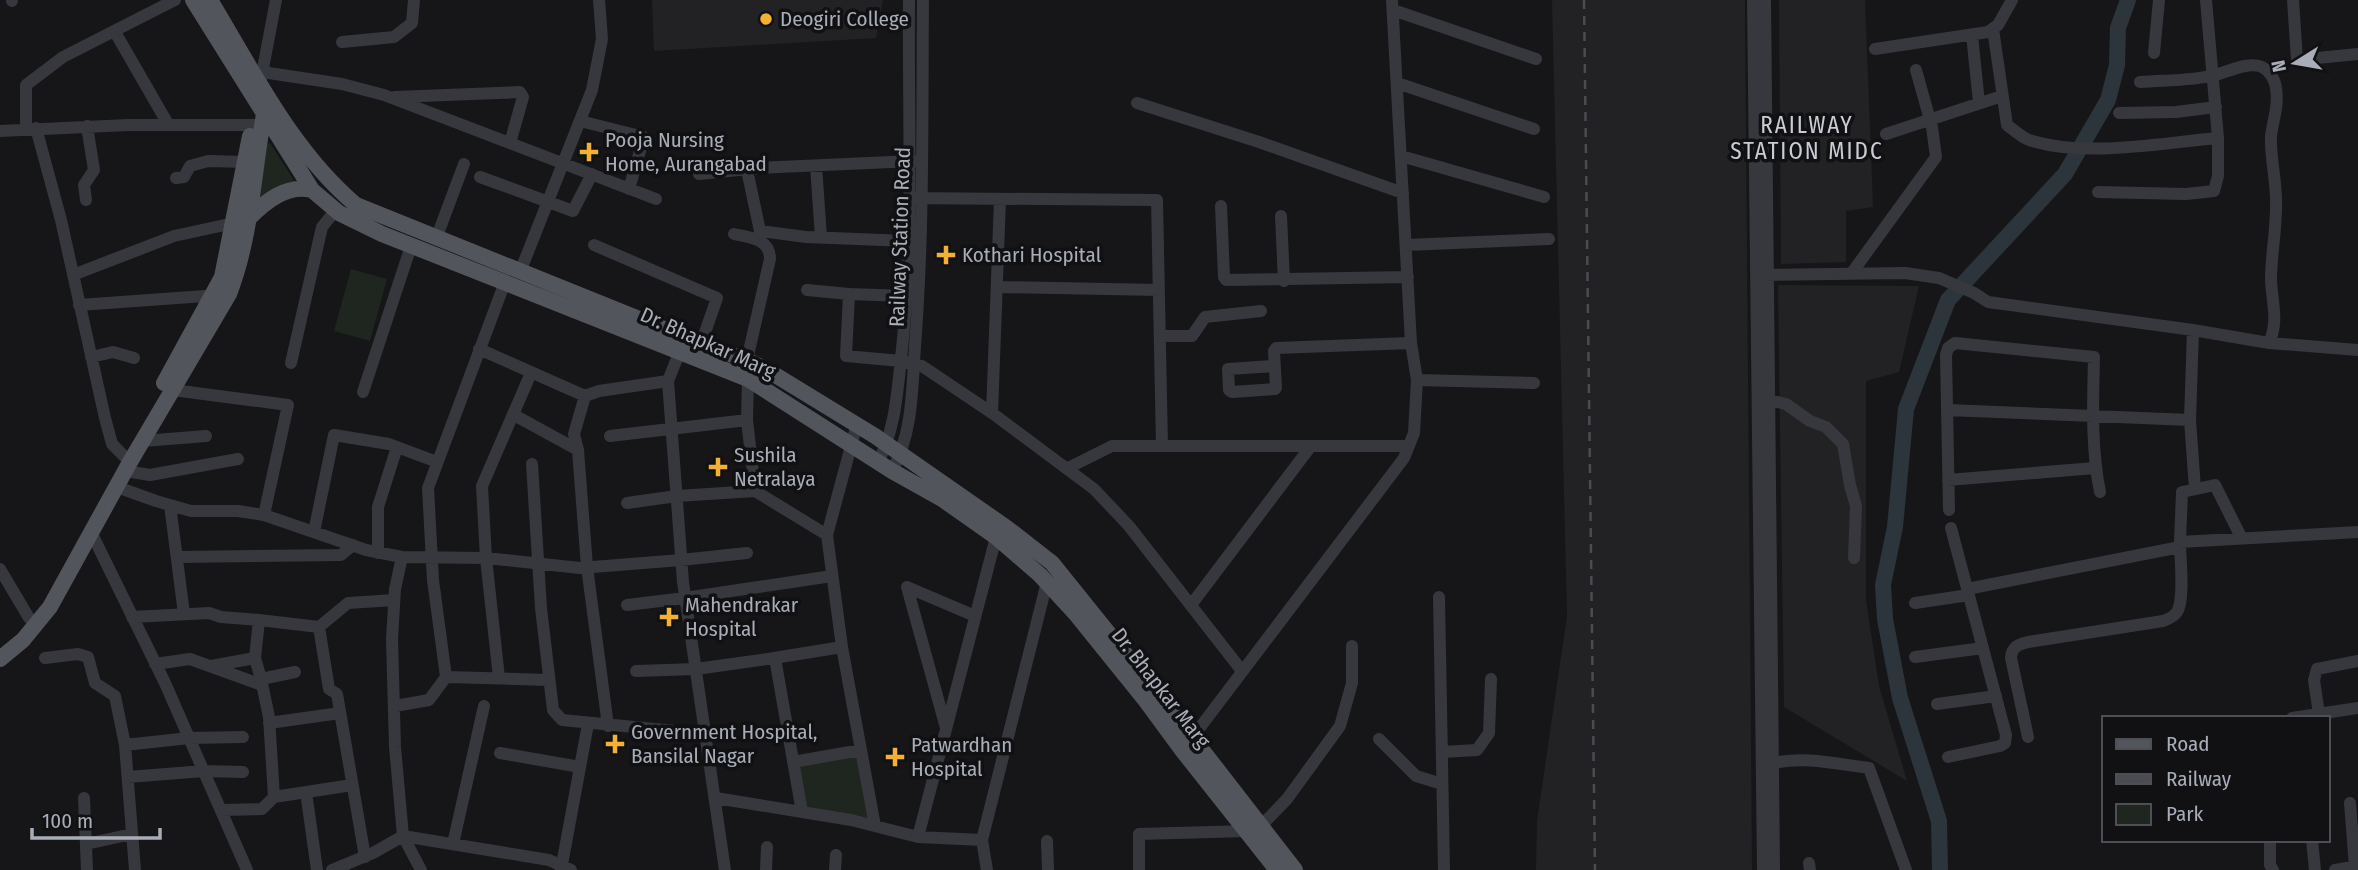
<svg xmlns="http://www.w3.org/2000/svg" width="2358" height="870" font-family="'Fira Sans Condensed',sans-serif">
<rect width="100%" height="100%" fill="#161618"/>
<path fill="#222225" d="M652,0H883L876,38L654,51Z
M1552,0H1745L1752,870H1536L1537,821L1567,616Z
M1779,0H1865L1873,207L1846,211V262L1781,264Z
M1778,285L1919,286L1899,372L1866,381V600L1879,686L1907,781L1784,707Z"/>
<path fill="#1e261f" d="M270,143L295,182L258,201L266,144Z
M351,269L387,279L370,341L334,331Z
M859,754L870,820L804,809L797,766Z"/>
<g fill="none" stroke-linecap="round" stroke-linejoin="round">
<path stroke="#2c353c" stroke-width="16" d="M1940,870L1939,821L1900,698L1885,619L1883,585L1895,527L1906,409L1948,300L2065,174L2108,100L2117,65L2118,28L2128,0"/>
<path stroke="#37383d" stroke-width="12" d="M12,0V1
M1753,0L1763,870
M1765,0L1774,870
M2293,0L2297,60L2358,54
M1393,10L1536,59
M1993,29L2007,125C2014,130 2021,137 2029,140C2086,158 2159,143 2218,138
M115,32L168,124
M1972,35L1979,103
M342,42L394,37L412,23L414,0
M1875,49L1988,32L1998,25L2012,0
M2154,53L2159,0
M262,72L342,84L384,95L656,199
M261,79L276,0
M2140,82C2165,80 2192,81 2215,75C2228,72 2248,61 2262,67C2270,71 2275,80 2276,88C2279,106 2273,119 2271,136C2270,156 2276,179 2276,200C2277,227 2271,254 2271,280C2272,303 2279,321 2269,343
M1397,83L1534,129
M395,97L520,92L523,97L510,143
M1137,103L1259,142L1403,193
M2119,113L2176,112L2216,107
M580,121L644,137L629,189
M36,128L61,220L105,418L112,444L130,462
M26,129V85L63,57L175,0
M0,131L128,125H263
M1886,134L2002,96
M1401,156L1544,197
M816,166L821,237
M747,170L760,231L806,237L908,241
M699,174L758,168L914,161
M480,177L573,211L592,174
M176,178L184,177L190,166L208,161L246,162
M2098,192L2186,194L2214,191L2218,176V138L2206,0
M909,198L1157,200L1162,446
M1000,199L992,413L1094,489L1129,526L1242,671
M86,200L84,185L94,170L87,126
M1221,206L1224,277L1226,280L1408,277
M1281,216L1284,281
M734,234C750,238 770,238 770,259L747,360
M436,239L464,164
M594,245L717,298L701,344
M1406,245L1549,239
M520,272L592,90L602,39L599,0
M1851,274L1936,157L1932,127L1916,70
M73,275L174,236L234,223
M1762,275L1905,273L1939,278L1974,293L1988,302L2193,330L2269,343L2358,350
M997,287L1159,290
M807,290L849,294
M907,296L849,294L846,356L901,361L922,366L992,413
M79,305L219,295
M2193,330L2190,420L2195,489
M1160,336H1192L1205,317L1261,311
M479,349L585,396L574,434L578,450L587,567L608,726
M680,351L668,381L683,582L725,870
M91,357L113,352L134,358
M291,363L322,227L336,210
M1274,366L1228,369L1229,390L1232,392L1275,389L1276,388L1274,351L1276,348L1411,343
M1417,380L1534,383
M173,390L288,405L264,515
M363,392L411,246
M585,396L599,391L668,381
M1769,400L1786,404L1810,421L1826,427L1843,444L1850,485L1856,506L1854,558
M1947,410L2190,420
M514,415L578,450
M857,424L827,535L842,647L875,826
M610,436L747,420
M143,441L206,436
M878,462C895,430 897,394 901,359C914,240 908,119 909,0
M532,464L541,608L553,710L562,720L706,734
M1068,468L1112,446H1409
M125,471L150,475L238,459
M892,471C913,433 912,389 915,346C924,231 922,115 923,0
M1948,480L2095,468
M117,487L156,501L191,511H238L264,515L366,550L402,557L486,558L580,568L681,560L747,553
M755,491L827,535
M627,503L677,496L755,491L747,420L748,379
M170,505L184,614
M1949,510L1946,355L1948,348L1955,343L2094,357C2093,402 2091,448 2100,492
M91,532L165,683L247,870
M314,532L334,435L389,444L437,462
M2241,537L2215,485L2182,492L2180,542L2358,532
M378,553V507L397,447
M177,557L341,555L353,545
M402,557L395,589L392,639L395,747L403,836L421,870
M0,569L29,618
M1967,589L2180,547
M1439,597L1444,870
M1915,603L1969,595
M627,605L685,598L832,576
M1191,605L1311,446
M132,617L209,613L221,617L259,620L255,658L261,679
M259,620L319,627
M1915,657L1983,648
M45,658L78,654L88,657L95,683L115,696L125,745
M768,659L842,647
M155,664L190,659L262,685
M211,666L255,658
M636,671L696,669L775,658L802,812
M446,677L433,580L428,488L505,282
M499,678L486,558L482,486L531,373
M1937,704L1996,696
M395,706L429,700L446,677L549,680
M2319,714L2314,680L2317,669L2358,661
M2292,718L2358,708
M269,723L340,713
M946,728L907,587L975,616
M2028,737L2011,658C2012,646 2018,645 2028,642L2163,621C2168,619 2174,617 2177,612C2185,599 2180,558 2180,542
M1379,739L1416,776L1442,784
M1189,742L1404,458L1414,433L1417,380L1411,343L1392,0
M1442,752L1477,750L1489,733L1491,679
M500,753L580,767
M1948,757L2000,746L2005,743L2006,735L1951,528
M793,762L861,750
M1773,763C1806,756 1836,764 1869,768L1906,870
M128,777L204,771L243,772
M306,792L317,870
M274,797L352,785
M84,798L87,870
M716,798L851,820L918,837L982,840
M2350,803L2355,867
M221,810L262,809L274,797L269,717L261,679L295,672
M918,837L996,537
M2270,840V865L2273,870
M2312,840L2315,870
M1047,841L1048,870
M86,844L132,834
M453,844L484,706
M365,857L337,694L329,689L319,627L348,603L394,600
M1809,863L1810,870
M135,870L125,745L189,738L243,737
M332,870L373,853L403,836L549,860L571,870
M561,870L588,724
M766,870L767,847
M835,870L836,855
M987,870L982,840L1047,582
M1139,870V834L1248,831L1261,826L1287,799L1340,726L1352,683V646
M2335,870L2358,866"/>
<path stroke="#53555c" stroke-width="16" d="M193,0L312,190L339,213L382,234L748,379L892,471L942,499L996,537L1040,575L1075,613L1146,701L1182,750L1277,870
M210,0C253,71 292,151 356,205L701,344L747,360L772,373L875,436L1007,528L1052,563L1192,737L1295,870
M249,218C266,201 287,184 312,190
M164,383L222,277L250,136
M0,659L23,640L50,607L130,462L229,294C252,235 253,171 265,109"/>
<path stroke="#4a4c52" stroke-width="2.5" stroke-dasharray="9 7" stroke-linecap="butt" d="M1584,0L1595,870"/>
</g>
<g fill="#f2b134" stroke="#111113" stroke-width="2.5">
<circle cx="766" cy="19" r="7"/>
<path d="M585.5 141.5h7v7h7v7h-7v7h-7v-7h-7v-7h7z"/>
<path d="M942.5 244.5h7v7h7v7h-7v7h-7v-7h-7v-7h7z"/>
<path d="M714.5 456.5h7v7h7v7h-7v7h-7v-7h-7v-7h7z"/>
<path d="M665.5 606.5h7v7h7v7h-7v7h-7v-7h-7v-7h7z"/>
<path d="M611.5 733.5h7v7h7v7h-7v7h-7v-7h-7v-7h7z"/>
<path d="M891.5 746.5h7v7h7v7h-7v7h-7v-7h-7v-7h7z"/>
</g>
<g text-anchor="middle" dominant-baseline="central" stroke-width="7" stroke-linejoin="round" paint-order="stroke">
<g font-size="21" fill="#a8adb8" stroke="#111113" text-anchor="start">
<text x="780" y="19">Deogiri College</text>
<text x="605" y="140">Pooja Nursing<tspan x="605" dy="24">Home, Aurangabad</tspan></text>
<text x="962" y="255">Kothari Hospital</text>
<text x="734" y="455">Sushila<tspan x="734" dy="24">Netralaya</tspan></text>
<text x="685" y="605">Mahendrakar<tspan x="685" dy="24">Hospital</tspan></text>
<text x="631" y="732">Government Hospital,<tspan x="631" dy="24">Bansilal Nagar</tspan></text>
<text x="911" y="745">Patwardhan<tspan x="911" dy="24">Hospital</tspan></text>
</g>
<g font-size="21" fill="#a8adb8" stroke="#111113">
<text transform="translate(900 237) rotate(-88)">Railway Station Road</text>
<text transform="translate(708 343) rotate(24)">Dr. Bhapkar Marg</text>
<text transform="translate(1161 688) rotate(52)">Dr. Bhapkar Marg</text>
</g>
<g font-size="23" letter-spacing="2" fill="#c9ccd4" stroke="#111113">
<text x="1807" y="125">RAILWAY<tspan x="1807" dy="26">STATION MIDC</tspan></text>
</g>
</g>
<rect x="2102" y="716" width="228" height="126" fill="#111113" stroke="#4d4f55" stroke-width="2"/>
<rect x="2116" y="739" width="35" height="10" fill="#53555c" stroke="#4d4f55" stroke-width="2"/>
<text x="2166" y="751" font-size="21" fill="#a8adb8">Road</text>
<rect x="2116" y="774" width="35" height="10" fill="#4a4c52" stroke="#4d4f55" stroke-width="2"/>
<text x="2166" y="786" font-size="21" fill="#a8adb8">Railway</text>
<rect x="2116" y="804" width="35" height="21" fill="#1e261f" stroke="#4d4f55" stroke-width="2"/>
<text x="2166" y="821" font-size="21" fill="#a8adb8">Park</text>
<g transform="translate(2295 63) rotate(259)" stroke="#111113" stroke-width="5" paint-order="stroke">
<path d="M0-5L12 26L0 18L-12 26Z" fill="#a8adb8"/>
<text y="-10" font-size="19" font-weight="bold" text-anchor="middle" fill="#a8adb8">N</text>
</g>
<path d="M32 828v10h128v-10" fill="none" stroke="#a8adb8" stroke-width="3.5"/>
<text x="42" y="828" font-size="21" fill="#a8adb8" stroke="#111113" stroke-width="5" paint-order="stroke">100 m</text>
</svg>
